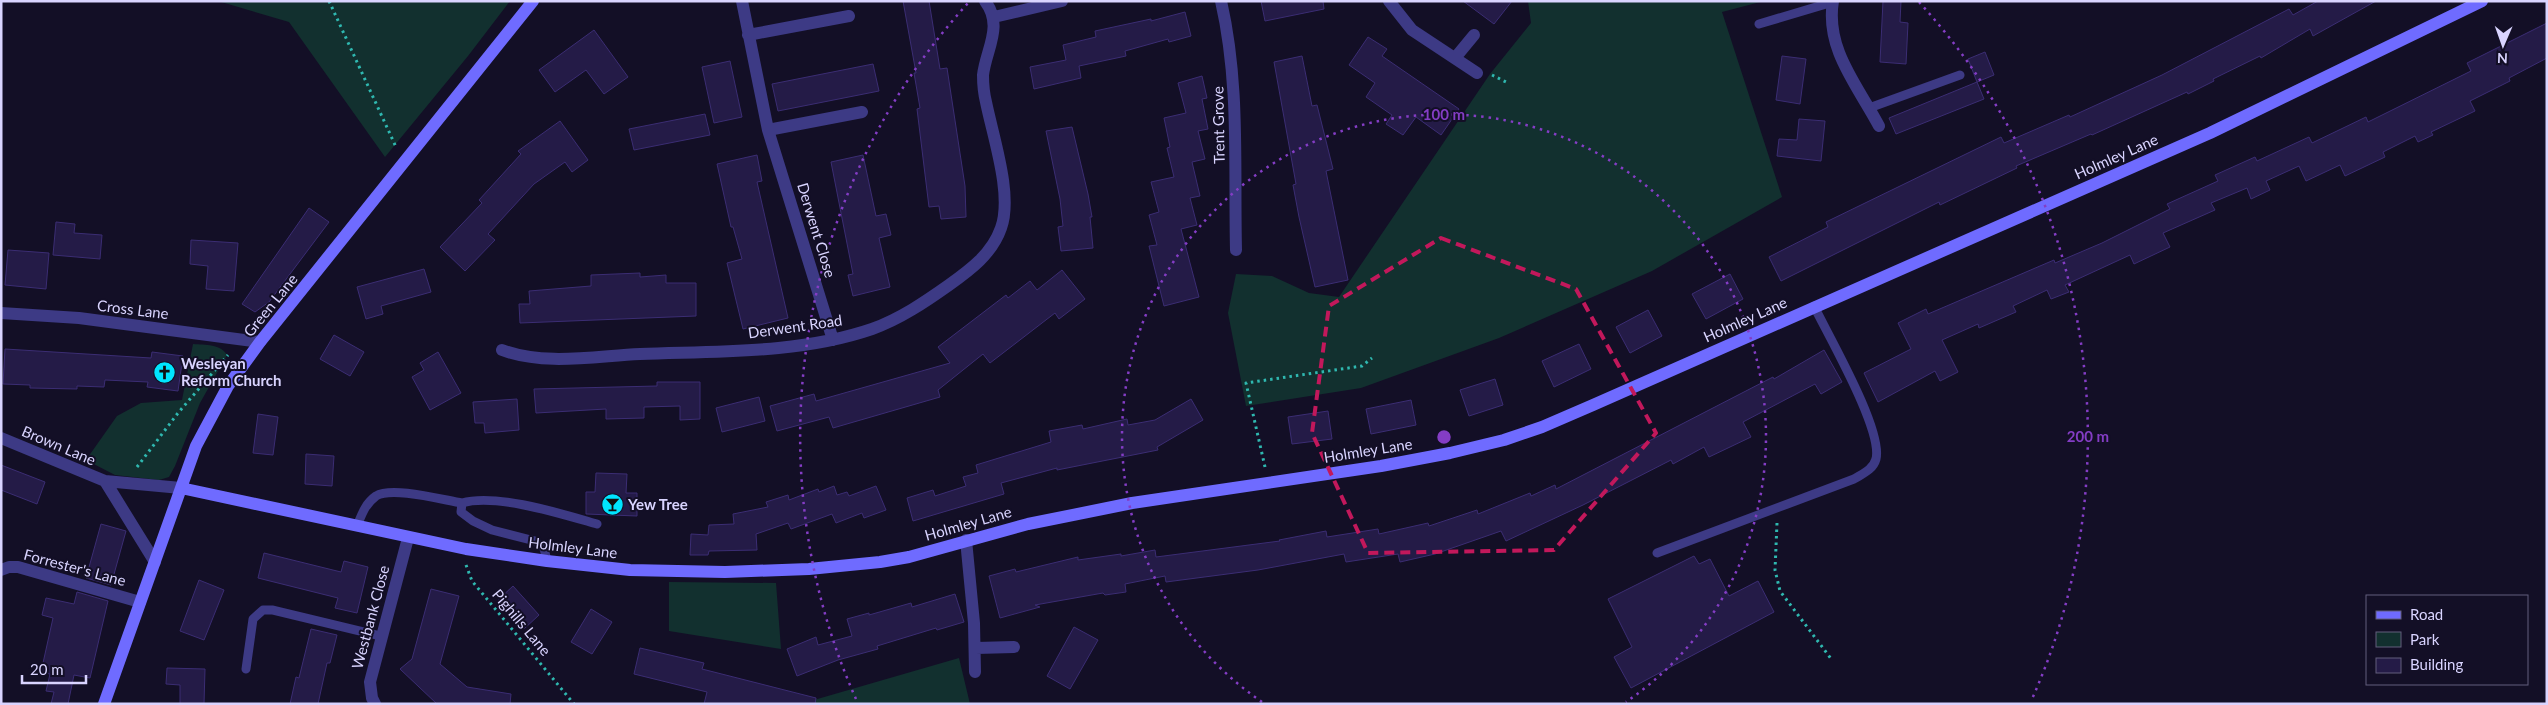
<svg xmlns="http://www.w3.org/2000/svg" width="2548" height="705" font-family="Lato,sans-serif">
<rect width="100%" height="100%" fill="#130f26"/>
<path fill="#12302f" d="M218,1H510L468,56L385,157L289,22Z
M1528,1H1764L1722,12L1782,197L1652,271L1499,338L1361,388L1246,406L1228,313L1236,274L1272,276L1309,293L1339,297L1490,74L1531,23Z
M193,344C205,345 221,344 227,355L200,403L175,466L169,477L159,480L115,475L86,460L117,416L141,403L182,400Z
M669,582L776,583L781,649L669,631Z
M959,658L970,704H815L814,700Z"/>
<path fill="#241b47" stroke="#3b2d73" d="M903,1H929L940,69L947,68L965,186L966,217L941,219L939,206L929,207L917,109L920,108L914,73H916Z
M1261,1H1323L1324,9L1265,21Z
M1463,1H1512L1494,24Z
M1883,1H1901L1900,22L1908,23L1906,64L1880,62Z
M2318,1H2376L2313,36L2310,29L2261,58L2260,56L2213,79L2214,81L2188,94L2187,92L2092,135L2091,134L2016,166L2017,168L1940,205L1939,202L1781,281L1769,257L1828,227L1826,222L2001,137L2004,143L2069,115L2070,117L2162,75L2289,9L2293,15Z
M1185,12L1191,36L1169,42L1168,39L1125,51L1126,56L1079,66L1081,78L1034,89L1030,67L1066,60L1063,45L1096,37L1095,31L1151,19V21Z
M2547,23V58L2509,78L2510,81L2470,101L2475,111L2431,132L2433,135L2418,142L2415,136L2383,152L2385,157L2345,176L2340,165L2306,181L2299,166L2266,181L2270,190L2251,199L2247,188L2211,203L2215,210L2163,233L2170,247L2134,264L2130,255L2065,285L2069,292L2051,299L2047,290L2013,306L2016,312L1979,328L1978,324L1942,340L1958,372L1940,381L1935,371L1878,402L1864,373L1911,349L1898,323L1926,309L1928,314L2054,260L2055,263L2102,243L2170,209L2167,204L2218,181L2215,175L2255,157L2257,161L2309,137L2312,143L2366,117L2368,122L2471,71L2467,63Z
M594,30L628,77L604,94L586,70L555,92L539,70Z
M1368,37L1387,49L1382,56L1459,109L1441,135L1416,117L1403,135L1386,124L1392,115L1366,97L1375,83L1349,65Z
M1985,52L1994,75L1977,82L1968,59Z
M1302,56L1312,106L1317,105L1333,169L1326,171L1348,280L1315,287L1299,217L1293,185L1296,184L1274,62Z
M1782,56L1806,59L1800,104L1776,100Z
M730,61L742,117L714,123L702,67Z
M873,64L879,91L778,111L772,84Z
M1202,76L1207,98L1202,99L1208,129L1198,131L1205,159L1192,162L1200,196L1190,198L1197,225L1181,229L1199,297L1164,306L1149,246L1157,245L1149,215L1159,212L1151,182L1174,177L1167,148L1170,147L1164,118L1186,113L1178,83Z
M1977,82L1984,99L1896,134L1889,118Z
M705,114L710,135L634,150L629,129Z
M1799,119L1825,121L1821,161L1777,156L1779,139L1797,140Z
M560,121L588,160L572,172L565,162L534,184L488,234L495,240L465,271L440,247L482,203L479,200L521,154L518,151Z
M1072,127L1088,194L1092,217H1090L1093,248L1061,251L1058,227L1063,226L1060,199L1046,131Z
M757,155L762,181L757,182L788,318L743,329L727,263L742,259L733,227H731L717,164Z
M863,155L876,216L886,214L891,235L879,238L890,287L853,296L848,275L853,274L831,162Z
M309,208L329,222L269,302L255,312L242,304Z
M56,222L75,224L74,233L102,235L100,259L53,255Z
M191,240L238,243L234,291L206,289L208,266L190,264Z
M8,250L49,253L46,289L5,285Z
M424,269L431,292L381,306L383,314L366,319L357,287Z
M1062,270L1085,299L1059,319L1055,313L990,363L983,354L938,390L940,397L833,428L829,417L777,431L770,406L814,394L816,401L950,363L938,347L1006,295L1008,298L1030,281L1037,290Z
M640,273V277L666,275V283H696V316L520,323L519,304H530L529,291L591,286V275Z
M1730,274L1743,299L1706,319L1692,294Z
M1648,310L1662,336L1630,353L1616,327Z
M334,335L364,352L350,376L320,359Z
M1579,344L1591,369L1554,387L1542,361Z
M5,349L151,358L152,352L183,356L178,391L147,387L148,382L105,380L104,387L77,386V389L30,388V385L3,384Z
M1824,350L1842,382L1821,394L1815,384L1743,422L1751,437L1709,457L1704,447L1673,464L1671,460L1583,505L1506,541L1501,531L1435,554L1400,562L1398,554L1346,562L1344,554L1258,570L1166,582L1165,576L1125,584L1126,592L1105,595L1103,593L1035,605L1040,607L1000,618L989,576L1015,569L1016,572L1078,557V560L1121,554V556L1155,550L1156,557L1280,541L1279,540L1326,531L1327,537L1378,529L1379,534L1428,523L1429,526L1477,510L1478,514L1530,493L1531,496L1555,485L1556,489L1773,377L1774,379Z
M438,352L461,393L430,410L412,377L424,370L420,363Z
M1495,379L1503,405L1469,416L1460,390Z
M657,382H700V419L680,420V406L644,407V418L606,419V409L536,413L534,389L657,386Z
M759,397L765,421L722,432L716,408Z
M517,399L519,430L485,433L484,423H475L473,402Z
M1191,399L1203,420L1157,447L1158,450L1057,470V468L1001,483L1004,494L913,521L907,498L933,490L935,496L966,486L963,477L978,473L976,465L1051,442L1049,431L1082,425L1083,429L1127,419L1128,425L1155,420Z
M1411,400L1416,425L1371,434L1366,409Z
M1328,411L1332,439L1292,444L1288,417Z
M258,414L278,417L273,455L253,453Z
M306,454L334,456L332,486L305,484Z
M1,465L45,482L37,504L1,490Z
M596,473L627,474L626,493H637V516L586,514V492H595Z
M834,486L837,495L847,492L849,496L876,486L886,510L864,518L862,513L836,523L832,514L791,529L788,523L756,534L757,550L709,551L708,555H690L691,534L708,535L709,525L734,524L733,514L768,507L766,502L788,495L789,500L818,489L819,492Z
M101,524L126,531L111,585L86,578Z
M264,553L341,572L344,561L368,567L357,613L335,608L338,598L258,578Z
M1694,556L1699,564L1710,559L1729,596L1758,581L1774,612L1631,688L1614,657L1632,647L1608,599Z
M199,580L224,590L204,640L180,631Z
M513,586L539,615L524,629L498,600Z
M431,589L459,596L440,664L467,687L511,694L510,704H437L400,669L412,659Z
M77,592L108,601L90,678L74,675L68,704H51L54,692L46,691L50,674L41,672L53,618L42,615L46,598L74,604Z
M955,594L964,622L937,630L936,628L877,646L878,649L838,660L797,676L787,649L816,637L818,645L852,636L847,619L869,613V615L911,603L912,607Z
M591,609L612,622L592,654L571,642Z
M1074,627L1098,640L1070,689L1047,676Z
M311,629L337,635L330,663H327L318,704H290L296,677L299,678Z
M640,648L704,663L702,669L816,698L815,704H704L707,692L634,674Z
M167,668L205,669L204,704H180V685L166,684Z"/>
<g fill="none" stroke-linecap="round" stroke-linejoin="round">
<path stroke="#2fb8b0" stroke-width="3" stroke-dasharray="2.5 4" stroke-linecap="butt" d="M329,1L396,147
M1492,75L1506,82
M137,467L178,413L228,355
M1265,467L1246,383L1362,366L1372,358
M1777,523L1775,570L1780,591L1832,660
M466,565L472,581L574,704"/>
<path stroke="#3d3a85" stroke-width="9" d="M1759,24L1833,2
M1869,108L1960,75
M357,526C362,514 365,504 376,496C392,486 443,500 462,503
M1657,553L1854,479C1862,474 1873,470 1876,459C1883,430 1829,337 1814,306
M547,561L544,548L535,541L492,530L473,521L461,512L462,503C496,493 562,514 597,524
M246,669L253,619L263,610H273L381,636"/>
<path stroke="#3d3a85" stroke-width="12" d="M742,1L768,130L833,340
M1221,1C1240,84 1234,166 1236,250
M1389,1L1412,30L1477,73
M1833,1C1825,49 1858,86 1879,126
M994,17L1062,1
M748,35L849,16
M1455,58L1474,35
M768,130L862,112
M1,313L79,318L260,342
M502,350C545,366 595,356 640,354C717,351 799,354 872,329C900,319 925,302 949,285C970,270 992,254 1001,228C1013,195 993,137 986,102C984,94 983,84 983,75C986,49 1004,26 985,1
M1,438L105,481L181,488
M105,481L155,562
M966,540L974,623L975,672
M1,570L9,567H18L140,602
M976,648L1014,647
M375,704L372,698L370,682L408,538"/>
<path stroke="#6f6bff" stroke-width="12" d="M181,488L466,549L547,561L630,570L725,572L809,569L880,562L909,557L1028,524L1132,503L1381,466L1450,453L1504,440L1542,427L1593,405L2210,133L2482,1
M104,704L196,446L228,386L260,342L533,1"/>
</g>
<path fill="none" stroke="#c2185b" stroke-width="4" stroke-dasharray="10 6" stroke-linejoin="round" d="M1441,238L1576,289L1656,433L1554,550L1368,553L1312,433L1329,306Z"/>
<g fill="none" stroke="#843dc5" stroke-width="2.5" stroke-dasharray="2.5 5">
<path d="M1262 702A322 322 0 1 1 1626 702"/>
<path d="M856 699A644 644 0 0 1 969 2M1919 2A644 644 0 0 1 2032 699"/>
</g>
<defs>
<symbol id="church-disc" viewBox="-11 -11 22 22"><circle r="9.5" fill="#00e5ff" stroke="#130f26"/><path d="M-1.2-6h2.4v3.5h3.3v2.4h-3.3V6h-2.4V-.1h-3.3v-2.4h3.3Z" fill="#111"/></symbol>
<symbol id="bar-disc" viewBox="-11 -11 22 22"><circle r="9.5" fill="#00e5ff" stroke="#130f26"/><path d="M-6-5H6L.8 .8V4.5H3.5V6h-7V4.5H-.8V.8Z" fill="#111"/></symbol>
</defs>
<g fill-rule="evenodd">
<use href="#church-disc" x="152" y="360" width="25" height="25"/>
<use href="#bar-disc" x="600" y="492" width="25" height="25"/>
</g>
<g text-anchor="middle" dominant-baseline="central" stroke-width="4" stroke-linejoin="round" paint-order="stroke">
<g font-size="15" fill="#d9d4ff" stroke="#130f26">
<text transform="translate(1218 125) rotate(-91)">Trent Grove</text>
<text transform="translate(2116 156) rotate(-24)">Holmley Lane</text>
<text transform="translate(817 230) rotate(73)">Derwent Close</text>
<text transform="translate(270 305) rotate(-51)">Green Lane</text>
<text transform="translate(133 309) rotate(7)">Cross Lane</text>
<text transform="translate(1745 319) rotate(-24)">Holmley Lane</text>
<text transform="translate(795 326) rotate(-8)">Derwent Road</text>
<text transform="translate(59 445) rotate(23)">Brown Lane</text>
<text transform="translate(1368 450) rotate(-9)">Holmley Lane</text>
<text transform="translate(968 523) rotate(-16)">Holmley Lane</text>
<text transform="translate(573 547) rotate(7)">Holmley Lane</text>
<text transform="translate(75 567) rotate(15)">Forrester's Lane</text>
<text transform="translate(370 617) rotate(-75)">Westbank Close</text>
<text transform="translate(522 622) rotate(50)">Pighills Lane</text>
</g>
<g font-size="15" font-weight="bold" fill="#d9d4ff" stroke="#130f26" text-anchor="start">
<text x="181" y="363">Wesleyan<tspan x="181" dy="17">Reform Church</tspan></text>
<text x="628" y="504">Yew Tree</text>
</g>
</g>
<circle cx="1444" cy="437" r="8" fill="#843dc5" stroke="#130f26" stroke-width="2.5"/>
<g font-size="15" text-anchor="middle" font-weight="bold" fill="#843dc5" stroke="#130f26" stroke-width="4" stroke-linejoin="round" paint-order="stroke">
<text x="1444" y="120">100 m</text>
<text x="2088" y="442">200 m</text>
</g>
<rect width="2548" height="705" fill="none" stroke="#d9d4ff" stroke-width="5"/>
<rect x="2366" y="595" width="162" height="90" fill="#130f26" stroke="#625e7d"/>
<rect x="2376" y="611" width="25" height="8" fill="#6f6bff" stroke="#625e7d"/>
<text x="2410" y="620" font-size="15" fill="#d9d4ff">Road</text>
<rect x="2376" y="632" width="25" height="15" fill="#12302f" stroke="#625e7d"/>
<text x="2410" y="645" font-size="15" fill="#d9d4ff">Park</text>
<rect x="2376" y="658" width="25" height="15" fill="#241b47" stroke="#625e7d"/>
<text x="2410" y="670" font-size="15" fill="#d9d4ff">Building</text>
<g transform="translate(2503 45) rotate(182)" stroke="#130f26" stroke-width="4" paint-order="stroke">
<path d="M0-4L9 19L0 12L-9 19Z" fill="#d9d4ff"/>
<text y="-8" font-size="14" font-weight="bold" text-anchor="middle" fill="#d9d4ff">N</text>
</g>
<path d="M22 675v8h64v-8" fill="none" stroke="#d9d4ff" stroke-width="2.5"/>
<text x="30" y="675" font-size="15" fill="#d9d4ff" stroke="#130f26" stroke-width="4" paint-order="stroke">20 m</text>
</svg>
